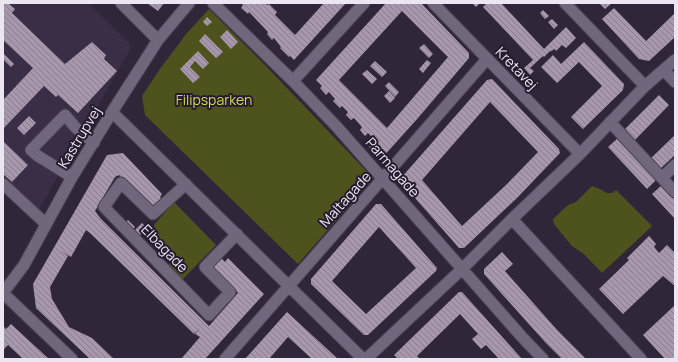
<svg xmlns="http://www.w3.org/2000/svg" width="678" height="362" font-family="Manrope,sans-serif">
<defs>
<pattern id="building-back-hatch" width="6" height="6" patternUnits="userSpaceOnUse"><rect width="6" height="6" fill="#a697ac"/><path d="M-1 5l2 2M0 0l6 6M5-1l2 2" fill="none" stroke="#8a7e8e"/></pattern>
</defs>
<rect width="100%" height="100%" fill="#2f2739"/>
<path fill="#392e46" d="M3,3H88L130,44L131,48L34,218L3,190Z"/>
<path fill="#4e521d" d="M209,9L265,65L373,178L298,264L145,115L142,96L160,69L187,33Z
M592,186L600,189L607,193H612L616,190L652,226L602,273L584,254L572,246L554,224L553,219L568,205L576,202Z
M174,202L216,245L181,281L167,267L175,259C160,248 158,243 154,225Z"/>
<path fill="url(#building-back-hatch)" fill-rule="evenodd" d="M3,3H8L15,9L12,13L65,64L92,42L106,55L104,59L117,71L78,113L58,95L56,97L44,86L3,129V100L33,68L3,40Z
M147,3H164L158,11Z
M241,3H265L267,5L269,4L277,12L275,15L295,35L324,3H346L294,60L290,56L289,57L280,48L281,47L274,38L272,40L267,34L268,32L249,12L248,14L241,8L243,5Z
M386,3H421L469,53V58L418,118L382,158L369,147L375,140L368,133L365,136L360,130L362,127L354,118L351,120L346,115L348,112L342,106L340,108L333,101L335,99L329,92L326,95L320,88L322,86L316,80ZM402,11L448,57L387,128L339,80Z
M472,3H480L476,7Z
M487,3H501L544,49L566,27L576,38L566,48L562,45L556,51L555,49L549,52L544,57L543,56L530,68L534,71L530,75L524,68L533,60L483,7Z
M599,3H612L605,9Z
M614,8L646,41L675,13V37L649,61L639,59L602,19Z
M543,10L549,16L545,19L540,13Z
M207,17L212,22L207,26L203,22Z
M552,19L558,25L554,29L548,22Z
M227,30L238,42L231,49L220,37Z
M205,34L223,52L216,58L199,41Z
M584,42L624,84L623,90L583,129L571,117L602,86L579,62L557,83L541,67L553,55L561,64Z
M424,44L433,54L429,58L419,48Z
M198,51L209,63L203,69L195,61L190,67L200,77L193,83L180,69Z
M3,53L14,64L11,67L3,59Z
M427,60L431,63L423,73L419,69Z
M375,61L387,72L382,77L370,66Z
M367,70L377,79L372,84L362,74Z
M492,79L559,149L560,153L517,198L464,248H459L401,182V178L487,80ZM490,102L538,152L506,185L462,226L422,180Z
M389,82L399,92L395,97L385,86Z
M389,91L395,98L390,103L384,96Z
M659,95L669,105L634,141L623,131Z
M29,116L36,123L24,135L17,128Z
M675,135V155L660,169L650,159Z
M618,138L657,179L647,189L608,147Z
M3,141L28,165L12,182L3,174Z
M123,153L162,194L160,197L163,200L153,210L119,175L115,177L95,211L101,219L209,326L238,293L212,267L221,258L225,262L228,258L264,294L205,359H181L200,337L195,334L200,328L194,334L90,233L86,230L71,257L60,251L68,256L50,287L52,299L69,327L92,338L114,359H90L36,308L33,284L107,155Z
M662,185L675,199V219L652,194Z
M376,204H381L437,268L436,271L368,335H364L311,284V279ZM379,227L416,268L366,314L332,281Z
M128,220L135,227L130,232L124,224Z
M142,223L147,228L137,238L132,233Z
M649,236L656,244L654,247L659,253L667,245L675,253V286L663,276L623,314L599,289L629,260L627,258Z
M502,252L513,264L505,271L558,331L586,359H562L545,342L484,274V269Z
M459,292H462L522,359H499L486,345L481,349L472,339L478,334L460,314L417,356L420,359H398L394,355Z
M675,305V359H665L643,335Z
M287,312L338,359H312L288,337L269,359H245Z
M11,324L49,359H23L8,345L3,350V326L6,329Z"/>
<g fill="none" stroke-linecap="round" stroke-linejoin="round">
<defs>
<path id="minor" d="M121,3L158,40
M213,3L293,81L337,127L522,337L543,359
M433,3L580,154
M565,3L645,86
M664,70L675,82
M293,81L364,3
M112,112L363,359
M610,122L675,192
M72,177L38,156L31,150L65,115L75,127L94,143
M662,178L675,165
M3,184L46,224
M186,184L153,214L121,183L104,207L209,315L230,292L205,267L237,234
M512,219L641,359
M3,293L24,265L72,177L112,112L158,40L189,3
M3,293L72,359
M225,359L487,59
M366,359L462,269L512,219L580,154L645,86L675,60"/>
</defs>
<use href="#minor" stroke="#4a4353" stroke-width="13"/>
<use href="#minor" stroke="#70677c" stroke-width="11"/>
</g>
<g text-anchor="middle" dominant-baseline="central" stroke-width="4" stroke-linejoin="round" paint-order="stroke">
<g font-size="14" fill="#ece6f3" stroke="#251d2f">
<text transform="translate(517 68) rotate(46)">Kretavej</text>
<text transform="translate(79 137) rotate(-59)">Kastrupvej</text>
<text transform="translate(393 167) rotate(49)">Parmagade</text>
<text transform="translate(345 199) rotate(-48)">Maltagade</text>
<text transform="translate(165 248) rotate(46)">Elbagade</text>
</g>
<g font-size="14" fill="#cfd952" stroke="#251d2f">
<text x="214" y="99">Filipsparken</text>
</g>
</g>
<rect width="678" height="362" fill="none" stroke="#ece6f3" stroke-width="8"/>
</svg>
